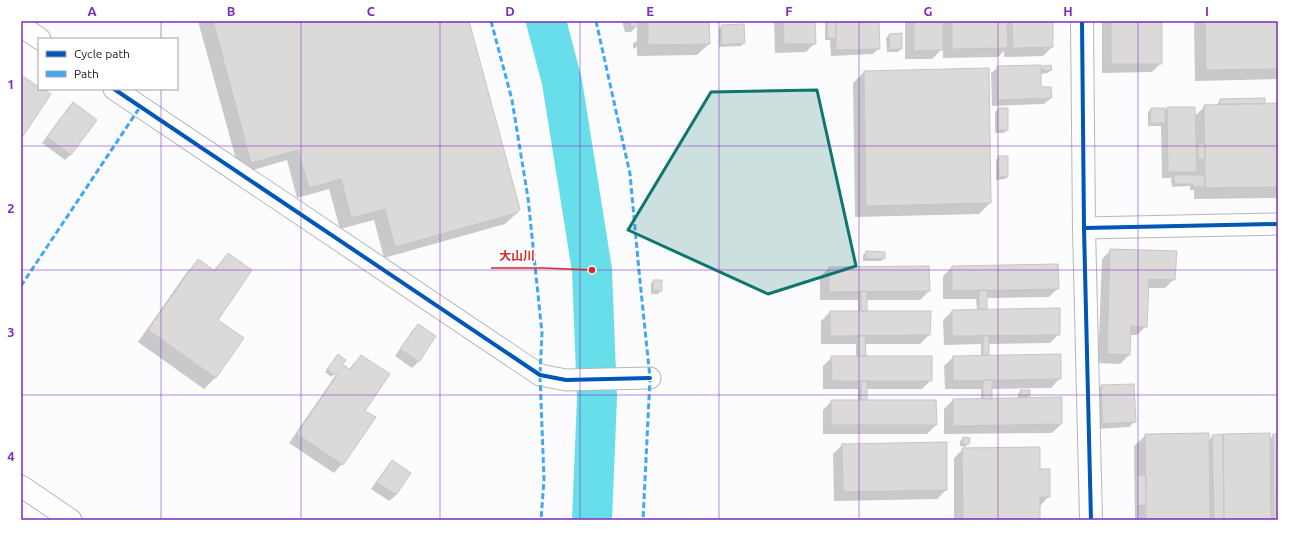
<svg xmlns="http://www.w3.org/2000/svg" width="1299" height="541" font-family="Ubuntu,'Noto Sans JP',sans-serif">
<rect width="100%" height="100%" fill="#fcfbfd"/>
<path fill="#0003" d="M198,21H468L517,213L505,224L384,258L374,220L340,229L329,189L297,198L287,160L240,174Z
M622,21H708L709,44L697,55L637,56V47L633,49V43L637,41V26L631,32H625Z
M774,21H814L815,43L806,52L775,53Z
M825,21H882H879V48L873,54L831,56L830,40H825Z
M905,21H1052V47L1043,56L1004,57V51L998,57L943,58V48L932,59H905Z
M1102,21H1161V63L1152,72L1102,73Z
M1194,21H1278V79L1195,81Z
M722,26L744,43L741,46L719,47V29Z
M889,35L901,49L898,52H887L886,38Z
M998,67L1040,70L1043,67L1051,70L1048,73L1040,74V88L1051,98L1044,104L992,106L991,73Z
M864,72L990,203L979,214L855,217L853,83Z
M1221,100L1263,105L1278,104V198L1194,199V190H1190V186L1172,187L1171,179L1173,178H1162L1161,126H1148V112L1151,109L1164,112L1167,108L1195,116L1205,106L1218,105V103Z
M73,103L71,154L65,160L42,143L67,109Z
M998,109L1007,130L1004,133H995V112Z
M999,157L1007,177L1005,179L996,180V160Z
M1111,250L1174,279L1165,288H1147L1146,326L1137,335H1130L1129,355L1120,364L1098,363L1102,259Z
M866,252L884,258L881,261H863V255Z
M228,254L216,320V377L204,389L138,342L187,272L198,261L213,271Z
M952,267L1058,288L1049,297L986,298V309L984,310L1059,334L1050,343L988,344V354L986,356L1060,378L1051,388L991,389V400L1018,399V394L1021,391L1029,395L1025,399L1061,424L1052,433L944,434V409L953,400H981V389H945L944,366L953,357L981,356V344L944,345L943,320L952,311L977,310L976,299H943V276Z
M829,268L929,291L920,300H866V312L929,335L920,344H865V357L931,380L922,389H866L864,401L936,425L927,434H823V410L832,401H858V389H823V366L832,357H856V344H821V321L830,312H858V300H820V277Z
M654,281L661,291L658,294H651V283Z
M418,325L435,336L418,362L412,368L395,356L412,331Z
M361,356L364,411L342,464L334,473L289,443L335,376L344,367L348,370Z
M336,358L334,374L331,377L325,372Z
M1101,386L1135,421L1129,427L1097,429L1095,392Z
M1146,435L1208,441L1213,436L1269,439L1274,435H1278V520H1135L1134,446Z
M963,438L968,444L965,447L960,446V441Z
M842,445L946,490L937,499L834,501L833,454Z
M963,449L1039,470L1049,496L1040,506H1039V520H954V458Z
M392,461L410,474L396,495L389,501L371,489L386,468Z"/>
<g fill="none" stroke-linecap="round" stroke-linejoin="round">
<path stroke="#68deeb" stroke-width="40" d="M546,21L562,82L592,270L597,398L592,520"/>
</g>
<path fill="#dcd9d9" stroke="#c8c5c5" d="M213,21H469L520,209L517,213L395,247L385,209L351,218L341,179L309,188L298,150L251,163Z
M630,21H638L639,26L631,27Z
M648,21H709L710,44L648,45Z
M783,21H815L816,44H784Z
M827,21H836V38H828Z
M836,21H879L880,49L836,50Z
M914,21H943V50L914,51Z
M952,21H1007L1008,48L952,49Z
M1012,21H1053V47L1013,48Z
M1111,21H1162V64H1111Z
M1205,21H1278V69L1206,70Z
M744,24L745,43L722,45L721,25Z
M902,33V49L890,50L889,34Z
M1041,65V87H1051L1052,98L998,100L997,66Z
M1051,65L1052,70L1043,71L1042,66Z
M989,68L991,203L866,206L864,71Z
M21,75L39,87V89H43L51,94L21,139Z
M1265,98V104H1220V99Z
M73,102L97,120L71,155L47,137Z
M1278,103V187L1205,188L1204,105Z
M1167,107H1195L1197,172H1168Z
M998,108H1008V130H998Z
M1151,108H1165V123H1150Z
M1198,144H1205V159H1198Z
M998,156H1008V177H999Z
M1174,175H1205V187H1193V184H1174Z
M1110,249L1177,251L1175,280L1149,279L1147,327L1131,326L1130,355L1107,354Z
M866,251L885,252V259L865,258Z
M228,253L252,270L218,320L244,338L216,378L148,330L198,259L215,271Z
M1058,264L1059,289L952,291V266Z
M929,266L930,291L829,292V267Z
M653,280H662V291H653Z
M979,290H987V309H979Z
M861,291H867V311H861Z
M1060,308V335L952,336V310Z
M830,311H931L930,335L830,336Z
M418,324L436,336L419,362L400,349Z
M858,336H865L866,356H859Z
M983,336H989V355H983Z
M338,354L346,360L335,375L327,369Z
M1061,354V379L953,381V356Z
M361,355L390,374L365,411L376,417L343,465L297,434L344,365L350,370Z
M831,356H932V381H832Z
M983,380H992V399H983Z
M861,381H867V400H861Z
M1134,384L1136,422L1103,424L1101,385Z
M1020,390H1030V396H1020Z
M1062,397V424L953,426V399Z
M831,400H936L937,425H831Z
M1209,433L1210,520H1146L1145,434Z
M1270,433L1271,520H1224L1223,434Z
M1223,434L1224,520H1214L1212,435Z
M1273,434H1278V520H1274Z
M963,437L970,438L969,444H962Z
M947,442V490L843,492L842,444Z
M1040,447V469H1050V497H1040V520H963L962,448Z
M392,460L411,473L396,495L377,482Z
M1137,475H1146V505L1137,506Z"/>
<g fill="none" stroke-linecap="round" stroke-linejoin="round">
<defs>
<path id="street" d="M21,26L40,39
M114,89L540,375L566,380L650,378
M1084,228L1278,224
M21,486L71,520"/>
<path id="secondary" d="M1082,21L1084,228L1091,520"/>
</defs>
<use href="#street" stroke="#b8b6b8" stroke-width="23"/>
<use href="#secondary" stroke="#b8b6b8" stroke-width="24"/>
<use href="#street" stroke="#fffeff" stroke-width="21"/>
<use href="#secondary" stroke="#fffeff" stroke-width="22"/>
<path stroke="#3fa9f5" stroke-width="3" stroke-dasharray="6 3" stroke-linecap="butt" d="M491,21L512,100L528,198L542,333L540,375L544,479L541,520
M596,21L630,174L639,271L650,378L643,520
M21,286L140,107"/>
<defs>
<path id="cycleway" d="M1082,21L1084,228L1091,520
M114,89L540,375L566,380L650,378
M1084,228L1278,224"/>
</defs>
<use href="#cycleway" stroke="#fff" stroke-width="6"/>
<use href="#cycleway" stroke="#0057b8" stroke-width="4"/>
</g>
<path fill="#0f766e" fill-opacity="0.2" stroke="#0f766e" stroke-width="3" stroke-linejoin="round" d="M817,90L856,266L768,294L628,230L711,92Z"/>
<path fill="none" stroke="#7b2cbf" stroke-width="1" stroke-opacity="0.55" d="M161,21V39M301,21V520M440,21V520M580,21V520M719,21V520M859,21V520M998,21V520M1138,21V520M161,89V520M21,146H1278M21,270H1278M21,395H1278"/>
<path fill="none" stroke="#d62828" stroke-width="1.5" d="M592 270L543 268H491"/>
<circle fill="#d62828" stroke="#fff" stroke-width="1.5" cx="592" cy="270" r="4"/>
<g font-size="12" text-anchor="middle" font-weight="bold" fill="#d62828" stroke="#fff" stroke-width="3" stroke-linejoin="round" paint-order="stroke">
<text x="517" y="260">大山川</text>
</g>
<rect width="1299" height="541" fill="none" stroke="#ffffff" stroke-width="44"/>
<rect x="38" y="38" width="140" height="52" fill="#ffffff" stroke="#a4a3a4"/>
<rect x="46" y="51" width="20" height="6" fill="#0057b8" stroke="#a4a3a4"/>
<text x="74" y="58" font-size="12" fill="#1b191c">Cycle path</text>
<rect x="46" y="71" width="20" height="6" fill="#3fa9f5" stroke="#a4a3a4"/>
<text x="74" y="78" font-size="12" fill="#1b191c">Path</text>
<rect x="22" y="22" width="1255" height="497" fill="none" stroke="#7b2cbf" stroke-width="1.5"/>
<g font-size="13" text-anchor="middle" font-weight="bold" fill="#7b2cbf">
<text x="92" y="16">A</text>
<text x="231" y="16">B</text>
<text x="371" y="16">C</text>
<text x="510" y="16">D</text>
<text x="650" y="16">E</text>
<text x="789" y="16">F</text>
<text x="928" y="16">G</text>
<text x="1068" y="16">H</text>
<text x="1207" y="16">I</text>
<text x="11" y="89">1</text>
<text x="11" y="213">2</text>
<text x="11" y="337">3</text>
<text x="11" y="461">4</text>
</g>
</svg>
